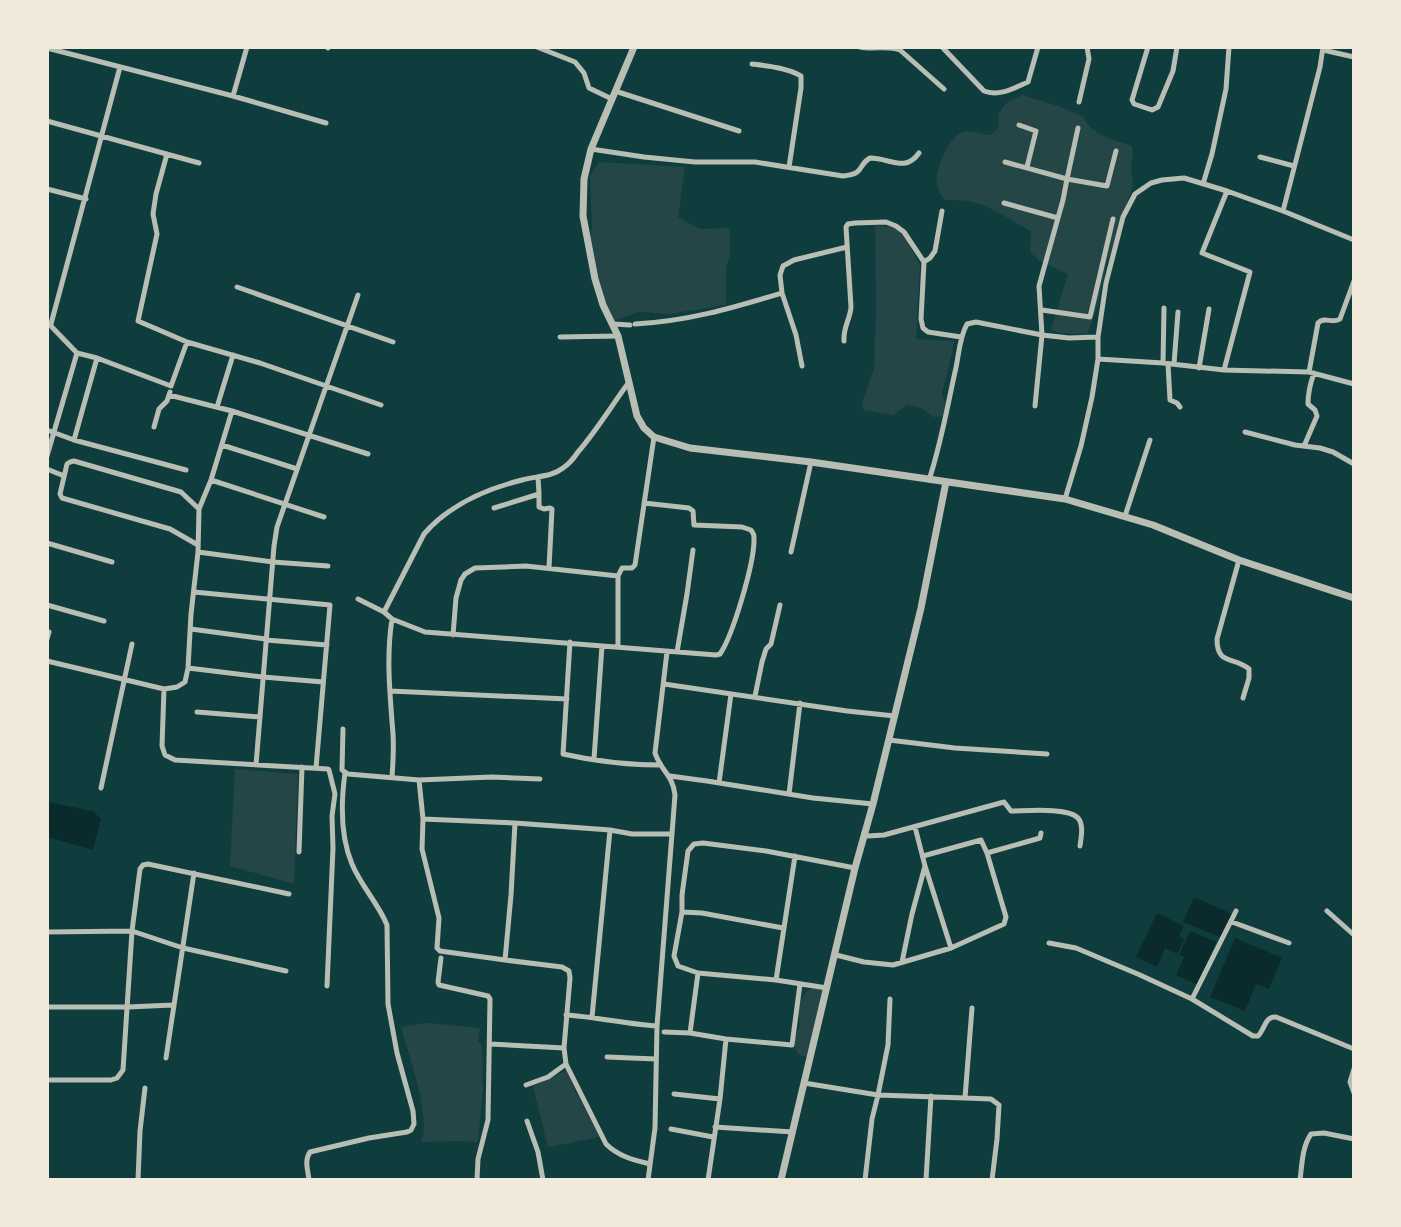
<svg xmlns="http://www.w3.org/2000/svg" width="1401" height="1227" font-family="'PT Sans Narrow',sans-serif">
<rect width="100%" height="100%" fill="#0f3d3e"/>
<path fill="#244646" d="M1022,95L1058,106L1084,117C1090,135 1115,140 1132,146L1133,153L1131,167L1133,185L1107,263L1098,304L1087,335L1061,333L1051,330L1068,274L1040,261L1030,252L1031,231C1011,221 991,205 968,201C961,200 953,200 945,200C941,195 938,191 937,185C934,171 949,136 963,132C971,130 982,135 991,135L999,127L998,115L1005,104Z
M599,162L685,167L678,217L700,229L730,228V257L726,267V305L669,314L638,312L610,322L587,257L592,226L590,176Z
M875,225L895,228L905,237L920,265L916,339L954,341L952,353L942,393L945,403L944,416L933,417L921,408L907,405L893,415L864,410L862,403L874,369L876,311Z
M235,769L298,774L294,884L230,866Z
M812,988L824,990L811,1055L806,1057L798,1054C790,1040 796,1038 800,1025C797,1011 799,995 812,988Z
M428,1023L480,1028L478,1041L482,1045L483,1089L478,1142L456,1141L421,1142C432,1119 408,1053 401,1027Z
M567,1070L574,1089L600,1137L548,1147L533,1086Z"/>
<path fill="#0a2a2b" d="M47,802L93,811L101,819L93,850L47,837Z
M1194,897L1232,914L1222,938L1183,922Z
M1157,913L1184,926L1179,936L1184,939L1177,954L1165,948L1157,967L1136,957Z
M1190,931L1216,942L1198,985L1176,975L1184,957L1179,955Z
M1235,938L1282,958L1269,989L1256,984L1245,1011L1210,997Z"/>
<g fill="none" stroke-linecap="round" stroke-linejoin="round">
<path stroke="#b8beb3" stroke-width="5" d="M327,47L328,48
M537,47L575,62L584,73L589,88L612,99
M860,47C873,50 888,45 900,50L944,89
M942,47L984,91C999,97 1014,88 1028,82L1038,47
M1148,47L1132,100L1134,104L1152,110L1158,107L1173,71L1177,47
M47,48L233,96L326,123
M1323,50L1354,57
M752,64C768,66 787,68 801,76V88L789,167
M615,91L739,131
M233,96L247,47
M1079,102L1089,59L1087,47
M47,121L199,163
M1019,125L1036,131L1027,167
M591,149L644,157L695,162H755L843,176C866,174 857,165 870,158C890,158 905,173 919,153
M167,154L156,194L153,214L157,234L138,321L187,342L260,363L381,405
M1260,157L1294,166
M1005,162L1067,179L1078,128
M1203,184L1212,154L1226,89L1229,47
M47,189L86,199
M1004,203L1058,218
M1283,211L1320,67L1323,47
M924,262L930,258L935,251L942,211
M237,287L393,342
M782,293L796,335L802,366
M1042,310L1090,317L1113,219
M47,322L77,353L97,358L171,386L187,342
M51,324L120,67
M613,324L630,325
M635,324C689,321 732,308 782,293L780,275L783,266L794,260L847,247
M560,337L618,336
M1098,337L1069,338L1042,335L1039,286L1063,200L1067,179L1107,186L1116,151
M844,341C843,327 850,320 851,307L846,227L848,224L855,223L886,222L896,226L904,232L924,262L921,319L923,328L928,332L961,337
M1098,359L1163,363L1224,370L1309,372L1354,384
M1163,363L1164,308
M1168,364L1170,400L1177,403L1180,407
M1174,364L1178,312
M1199,368L1209,309
M1224,370L1250,272L1202,253L1227,191
M1309,372L1318,323C1324,316 1333,324 1340,319L1354,281
M169,395L232,411L368,454
M217,407L233,355
M154,427L159,409L167,401L170,392
M47,430L74,440L186,470
M1245,432L1295,445L1320,448L1333,452L1354,464
M74,440L97,358
M222,445L297,469
M1304,446L1317,416L1315,410L1308,404C1308,393 1310,384 1314,373
M47,456L77,353
M47,469L64,476
M211,480L232,411
M929,480C941,444 947,408 955,372C959,356 959,338 967,324L976,322L1042,335L1035,406
M539,494V507L544,509L550,508L552,509L549,568
M1065,499L1081,446L1092,397L1098,359V337L1106,283L1123,217L1135,194L1151,183L1162,180L1184,178L1227,191L1283,211L1354,240
M494,508L539,494L538,477
M1125,516L1150,440
M47,543L112,562
M198,545L170,529L62,498L60,494L67,464L70,462L74,461L181,492L199,509
M198,552L273,562L328,566
M791,552L811,462
M1239,560L1217,639C1217,666 1234,656 1249,669V678L1243,698
M194,592L330,605L316,768
M358,599L384,612L392,619L425,632L716,655L720,654C733,635 754,564 754,540C754,534 754,535 751,530L742,527L694,525L693,511L689,508L644,503
M47,605L104,621
M384,612L424,534C449,505 486,489 522,480C536,476 552,477 563,468C569,464 574,458 578,452C597,430 612,405 629,382
M392,619C386,657 390,695 393,734C394,748 393,763 392,777
M191,629L266,639
M453,635L456,598L461,580L465,574L475,568L526,566L618,576
M47,639L49,632
M266,640L327,645
M570,642L563,754C594,761 628,765 661,765
M618,647V576L622,568H632L635,565L654,437
M677,652L687,594L693,550
M47,661L164,689L162,746L165,755L175,760L328,769L329,770L335,794L332,816L333,848L327,986
M188,668L263,677L323,682
M664,684L847,711L895,716
M164,689L177,687L185,682L188,668L191,614L198,552L199,509L211,480L324,517
M390,691L567,699
M755,696L762,662L766,649L771,644L780,605
M197,712L260,717
M343,729L342,770L348,774L419,780L492,777L540,779
M889,740L955,748L1047,754
M594,759L602,646
M256,765L274,546L277,527L358,295
M670,776L707,781L813,798L873,804
M419,780L423,819L422,849L439,918L437,948L440,951L505,960
M719,783L731,694
M101,788L132,644
M789,794L800,703
M423,819L515,823L610,830L632,834H672
M515,823L511,895L505,960L562,967L569,971L570,978L564,1048L566,1064L606,1144C618,1156 633,1160 650,1164
M864,833L868,836L884,835L1004,802L1011,811C1025,811 1068,807 1078,818C1084,825 1081,838 1080,846
M299,852L302,767
M987,853L1040,838L1041,833
M925,866L951,948
M1327,911L1354,935
M682,912L702,913L783,928
M1232,922L1289,943
M47,932L132,931L183,948L286,971
M1049,943L1076,948L1140,975L1192,999L1253,1036H1258C1265,1029 1265,1016 1276,1017L1354,1049
M836,955L864,962L893,965L951,948L1004,924L1006,917L987,853L981,840L923,856
M441,958L438,982L439,985L488,996L490,999L488,1120L478,1159L477,1180
M902,962L912,914L925,866L915,827
M776,980L795,856
M827,988L776,980L698,973L678,966L674,956L682,912V895L688,851L694,844L703,843L766,851L855,868
M1192,999L1236,911
M47,1007H128L173,1005
M566,1015C597,1017 626,1024 657,1026
M592,1017L610,830
M664,1032L690,1033L726,1039L792,1045L800,984
M690,1033L698,973
M490,1044L564,1048
M607,1057L656,1059
M166,1058L194,873
M1354,1069L1350,1082L1354,1093
M47,1080H111L117,1078L123,1070L132,931L140,869L143,865L148,864L289,894
M804,1083L878,1095L888,1045L890,999
M526,1085L548,1077L566,1064
M674,1094L720,1099
M965,1098L991,1099L999,1105L997,1139L992,1180
M527,1121L538,1152L543,1180
M715,1127L793,1132
M671,1129L713,1137
M138,1180L140,1131L145,1088
M309,1180C308,1170 304,1161 310,1152L369,1138L407,1132L411,1130L414,1124L413,1111L397,1053L388,1004L387,925C378,903 361,886 352,864C340,836 341,802 345,773
M648,1180L655,1128L657,1026L675,795C673,775 661,771 655,753L667,652
M708,1180L720,1099L726,1039
M865,1180L872,1119L878,1095L965,1098L972,1008
M926,1180L931,1096
M1300,1180C1302,1165 1302,1147 1311,1134L1324,1133L1354,1139"/>
<path stroke="#b8beb3" stroke-width="7" d="M634,47L591,149L584,179L583,216L595,279L603,305L618,336L637,416L644,428L654,437L690,448L811,462L1065,499L1153,525L1239,560L1354,598
M781,1180L855,868L873,804L921,608L946,482"/>
</g>
<rect width="1401" height="1227" fill="none" stroke="#f1e9da" stroke-width="98"/>
</svg>
